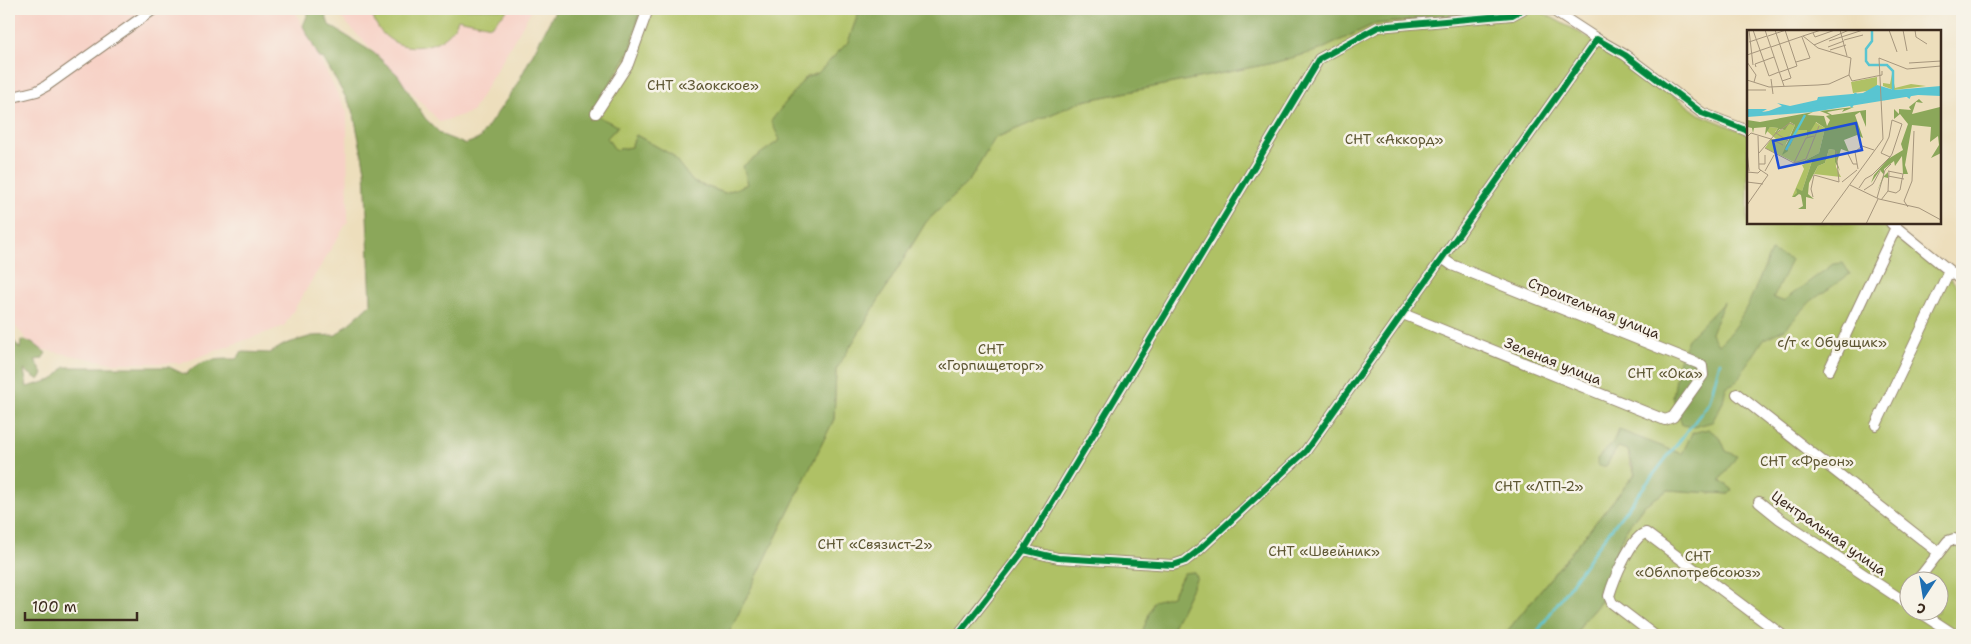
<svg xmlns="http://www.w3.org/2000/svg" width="1971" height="644" font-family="'Shantell Sans',sans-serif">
<rect width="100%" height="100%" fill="#f7f3e8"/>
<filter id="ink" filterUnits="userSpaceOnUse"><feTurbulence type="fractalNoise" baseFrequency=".02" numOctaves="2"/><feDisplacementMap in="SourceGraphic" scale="10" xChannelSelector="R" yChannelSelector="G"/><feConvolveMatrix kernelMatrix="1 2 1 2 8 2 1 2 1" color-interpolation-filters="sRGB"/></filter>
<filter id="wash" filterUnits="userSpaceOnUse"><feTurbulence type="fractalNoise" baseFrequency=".0096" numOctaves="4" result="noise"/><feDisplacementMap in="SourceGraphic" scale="20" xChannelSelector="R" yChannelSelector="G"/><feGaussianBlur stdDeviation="1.12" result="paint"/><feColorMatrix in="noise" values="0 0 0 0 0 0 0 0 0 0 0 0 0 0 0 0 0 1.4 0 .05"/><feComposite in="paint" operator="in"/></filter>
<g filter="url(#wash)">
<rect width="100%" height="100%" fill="#eddebc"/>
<path fill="#f7d1c6" d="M9,9H303L295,11L347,112L348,221L284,326L182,363H112L34,348L9,319Z
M333,9H532L472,112L440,122Z"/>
<path fill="#afc165" stroke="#757642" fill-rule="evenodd" d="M370,9H509L491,26L458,19C450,46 409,55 388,38C378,31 374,21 370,9Z
M640,9H860L848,42L818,73L805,78L780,140L744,166L748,184L725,193L693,182L672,155L636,135L631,147L615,150L607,138L617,127L591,114L631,48Z
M1501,9H1535L1549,16L1620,55L1699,114L1748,134V222L1886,223L1962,289V635H1955L1935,623L1926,635H1576L1583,622L1608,593L1613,558L1625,531L1644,505L1668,490L1729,494L1733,490L1720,480L1725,451L1720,437L1693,433L1682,455L1618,430L1613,442L1597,459L1606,466L1618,447L1628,450L1630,463L1635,474L1504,635H1169L1197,577L1184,573L1172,596L1141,635H728L834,419L836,370L926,222L969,181L995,138L1083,101L1273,63L1320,50L1374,24L1495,13ZM1908,582H1938V612H1908Z"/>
<path fill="#8ba75a" stroke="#63683c" d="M556,9H640L631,48L592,114L618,126L607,138L615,150L631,147L636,135L672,155L693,182L725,193L748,184L743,166L780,140L771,121L805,78L818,73L848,42L860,9H1501L1495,13L1374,24L1320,50L1273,63L1083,101L995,138L969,181L926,222L836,370L834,419L728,635H9V334L20,349L21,340L32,342L46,353L42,359L35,360L43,374L39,380L24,370L27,387L52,380L65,367H169L186,375C197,359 217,359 236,359L242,352L270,353L285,344L312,336L336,335L371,304L365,170L353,110L323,58L320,59L303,26L309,11L325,13L329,25L374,53L398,75L425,118L442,135L465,144L479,139L516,86Z
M1771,251L1791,260L1773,298L1783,301L1833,264L1843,263L1850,274L1811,301L1785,329L1764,339L1736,382L1726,387L1723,402L1712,422L1694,427L1682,425L1673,397L1679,360L1688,339L1724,302L1711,333L1718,345C1746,320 1756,285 1771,251Z
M1708,429L1720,437L1726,451L1737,456L1720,480L1733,490L1729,494L1668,490L1643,506L1625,531L1613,558L1608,593L1583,622L1576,635H1504L1635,474L1628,450L1618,447L1606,466H1598L1597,459L1613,442L1619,430L1682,454L1692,433Z
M1193,572L1197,577L1169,635H1141L1154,601L1172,596L1184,573Z"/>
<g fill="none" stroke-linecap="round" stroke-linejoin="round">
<path stroke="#59c5d1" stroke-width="2.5" d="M1535,635L1595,550L1709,403L1720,362"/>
</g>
</g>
<g filter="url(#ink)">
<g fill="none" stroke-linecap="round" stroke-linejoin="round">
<defs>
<path id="minor" d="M1551,9L1597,39
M9,98L37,91L46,86L154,9
M596,113L628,64L648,9
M1891,223L1962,281
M1403,314L1665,420L1673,417L1703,375L1702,366L1697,363L1452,265L1442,258
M1829,370L1896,227
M1737,394L1938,552
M1876,425L1949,271
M1759,502L1780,519L1908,604
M1024,550L1058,558L1173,565L1185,561L1198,551L1305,452L1597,39L1625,55L1702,113L1748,131
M1916,582L1948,541L1954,539L1962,545
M1920,612L1955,635
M958,635L1024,550L1319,59L1378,27L1512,15L1523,9
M1654,635L1612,603L1609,596C1613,582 1631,536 1646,533L1782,635"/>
</defs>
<use href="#minor" stroke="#94846d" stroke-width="12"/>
<use href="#minor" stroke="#fff" stroke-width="10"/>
<defs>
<path id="cycleway" d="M1024,550L1058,558L1173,565L1185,561L1198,551L1305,452L1597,39L1625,55L1702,113L1748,131
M958,635L1024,550L1319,59L1378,27L1512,15L1523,9"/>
</defs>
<use href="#cycleway" stroke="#f7f3e8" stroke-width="9"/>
<use href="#cycleway" stroke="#00873e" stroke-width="6"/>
</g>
</g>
<g text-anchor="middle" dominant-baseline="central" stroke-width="5" stroke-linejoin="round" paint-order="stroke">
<g font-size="14" fill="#5e5733" stroke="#f7f3e8">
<text x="703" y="85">СНТ «Заокское»</text>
<text x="1394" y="139">СНТ «Аккорд»</text>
<text x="1832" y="342">с/т « Обувщик»</text>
<text x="991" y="349">СНТ<tspan x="991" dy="16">«Горпищеторг»</tspan></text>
<text x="1665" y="373">СНТ «Ока»</text>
<text x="1807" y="461">СНТ «Фреон»</text>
<text x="1539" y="486">СНТ «ЛТП-2»</text>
<text x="875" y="544">СНТ «Связист-2»</text>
<text x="1324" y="551">СНТ «Швейник»</text>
<text x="1698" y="556">СНТ<tspan x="1698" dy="16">«Облпотребсоюз»</tspan></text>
</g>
<g font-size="14" fill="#3b2a1e" stroke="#f7f3e8">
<text transform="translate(1594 308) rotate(22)">Строительная улица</text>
<text transform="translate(1553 361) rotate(22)">Зеленая улица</text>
<text transform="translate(1829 533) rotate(35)">Центральная улица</text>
</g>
</g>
<g transform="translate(1747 30)">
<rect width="194" height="194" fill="#eddebc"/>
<path d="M145,44L148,58L164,54L179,56L147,60L136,56V53L143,54ZM130,47V55L126,60L106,63L104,52ZM42,92L48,95L38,116L50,100H60L61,105L68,92L78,98L72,123L51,134L18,118L24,109H29L20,101L23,97L31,98L28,102L38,99ZM82,119L88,120L89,137L94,147L67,144L71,136L78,133ZM65,131L55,161L45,167L57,139L55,135Z" fill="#afc165"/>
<path d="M172,69L176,73L169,72L165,84L193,77L194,123L184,128L192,115L191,106L183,112L184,97L165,95L158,135L161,144H156L155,126L148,136L147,131L137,139V146L141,142V148L137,147L130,161L137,145L133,140L124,153L127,145L141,129L156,120L154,114L161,94L153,84L147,89V79L152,84V79L164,80L162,77ZM107,77L95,82L97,79L80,82L85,85L119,80V97L113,82L108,85L116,108L110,105L97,110L102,122L94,119L90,132L93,141L88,132V120L82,119L78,133L71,136L62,153L61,164L67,169L59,167V179H51L56,176L54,165L52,164L48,167H45L50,163L49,158L55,161L65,131L51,134L72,123L78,98L69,92L60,107V100H50L43,116H40L41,121L35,125L48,95L43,92L38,100L33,99L28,103L31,98L23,97L18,105L19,97L7,98L6,103L5,98L0,97V90L13,92L66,82L60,85L77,86L80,96L83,90L79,86L83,85L73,81Z" fill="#8ba75a"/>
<path d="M130,55L147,60L194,56V66L171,65L66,82L0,87V79H20L15,82H19L35,76L30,73L43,76L70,70L71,67L116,63Z" fill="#59c5d1"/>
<path fill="none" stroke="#59c5d1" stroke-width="2.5" d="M125,0V11L119,19V31L122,35H140L146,41V62M137,69L158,64L162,67L164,63L192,60L194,57M104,77L110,67L108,63M0,85L131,69M39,120L58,85"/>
<path fill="none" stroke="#a6967d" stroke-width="1" d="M2,0L6,35M6,0L22,46L32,42M18,0L37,56M28,0L44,48L35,51M93,0L100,26M142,0L150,22M156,0L160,21M168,0L169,7L180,14M66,3L68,7L88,0M21,6L39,0M56,6L74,0M97,10L116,5M82,11L116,0M2,12L20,6M67,15L102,0M24,17L56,6L71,18L104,28L102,45L105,51L135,45V41M81,17L97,11M83,20L99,15M0,25L23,17M0,32L9,45L7,52M49,32L63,28L55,7M162,33L194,31M9,37L8,34L27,27M33,42L50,36L38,0M24,49L26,64M0,50L22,57L71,55L82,54L102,45M0,60H19M29,103L43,93L47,95M0,107L4,103L24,109L29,103L41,111M18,118L47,133L59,108L67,106M0,121L2,141M89,121L92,152M12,123L24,109L36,115M101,124L106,134H110M47,133L59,129L72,96M12,134H18V125M111,139L108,122L115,116L127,120M18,141L27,125M141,141L156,144M0,142L11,143L14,140M67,145L92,152M141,146L157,149M0,152L16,154M95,152L110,140M103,155L132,169L172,178L194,190M112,158L118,149L125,145L143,127L145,124L155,94L145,90L142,107L134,123L143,127M117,160L126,154L133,141M141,161L149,163L153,160L156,144M66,167L64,159L67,145M130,168L138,140L144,134M134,170L141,161L142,141M0,175L21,145L12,139L11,106M161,177L157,171L165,151L167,101M74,194L136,109L132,28L160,39L194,36M119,194L131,169"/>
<path fill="#1d4ed8" fill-opacity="0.15" stroke="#1d4ed8" stroke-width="2.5" d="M109,93L115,120L32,138L26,111Z"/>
<rect width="194" height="194" fill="none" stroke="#3b2a1e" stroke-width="2.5"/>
</g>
<rect width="1971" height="644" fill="none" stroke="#f7f3e8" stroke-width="30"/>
<g transform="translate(1924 596) rotate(192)"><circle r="24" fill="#f7f3e8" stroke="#aca397"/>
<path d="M0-4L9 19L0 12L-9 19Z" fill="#1f6fb2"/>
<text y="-8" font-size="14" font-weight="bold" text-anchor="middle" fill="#3b2a1e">С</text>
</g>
<path d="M25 612v8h112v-8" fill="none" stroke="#3b2a1e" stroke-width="2.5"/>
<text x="32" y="612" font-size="15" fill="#3b2a1e" stroke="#f7f3e8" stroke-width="4" paint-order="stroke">100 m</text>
</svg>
